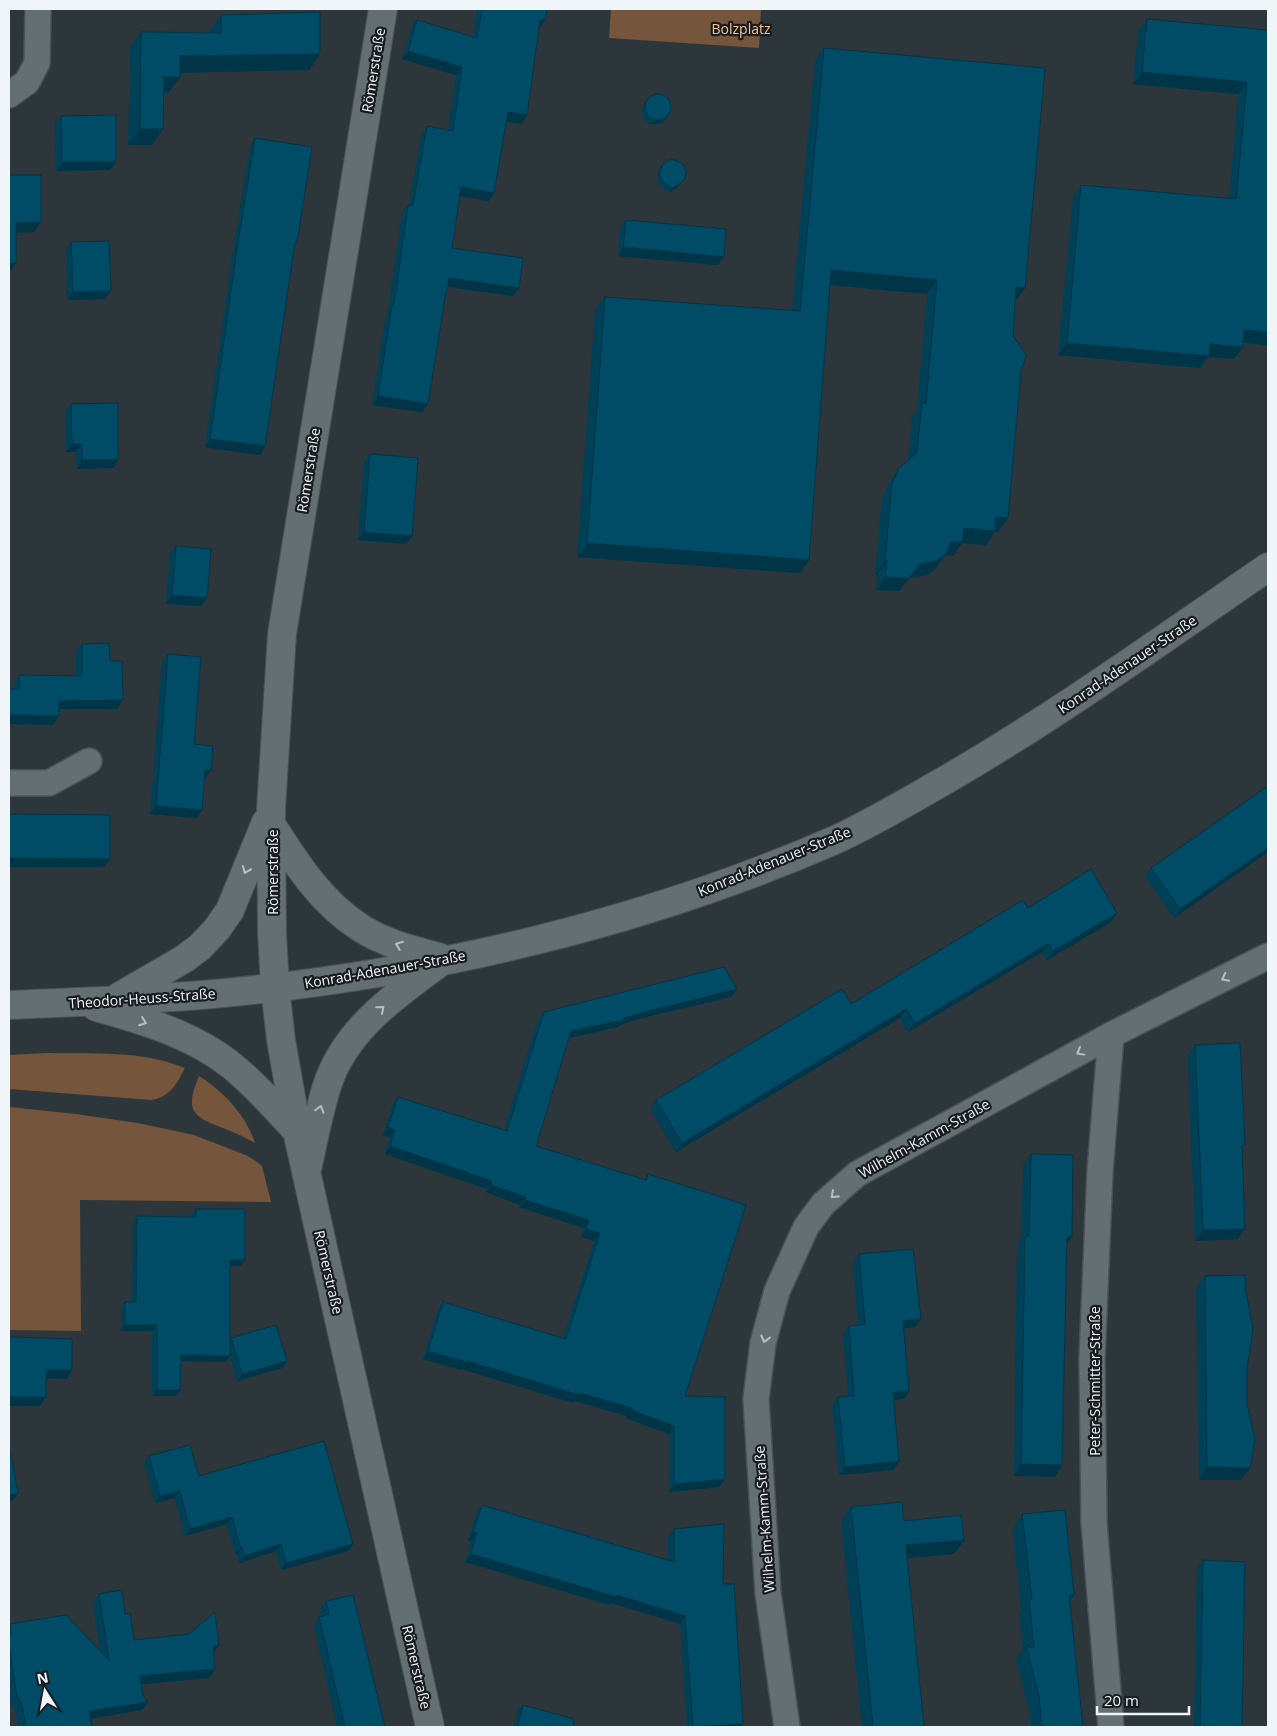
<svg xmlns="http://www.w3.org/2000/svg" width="1277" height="1736" font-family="'Open Sans',sans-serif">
<rect width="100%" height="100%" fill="#2c363b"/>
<path fill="#75553b" d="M611,9H761L759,48L609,38Z
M47,1053C92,1054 142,1050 185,1068C177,1083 171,1097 151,1100L9,1089V1055Z
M199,1076C224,1092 246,1115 255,1143C244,1137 234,1132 223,1128C191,1116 185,1110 199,1076Z
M9,1107L76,1114L138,1123L194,1135L248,1156L257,1162L262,1166L271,1202L80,1200L81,1331L9,1330Z"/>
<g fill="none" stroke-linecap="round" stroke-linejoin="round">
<defs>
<path id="minor" d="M9,95L27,82L37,63L38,9
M9,783H49L89,761
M1111,1035L1100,1171L1092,1358L1094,1523L1111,1727
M787,1727L768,1593L756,1399L763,1343L777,1291L806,1227L823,1204L857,1174L1111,1035L1268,956"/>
<path id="secondary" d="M383,9L282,634L271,809L272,933L275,987L281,1040L297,1131L430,1727
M271,824C296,863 321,903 361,928C384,943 412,950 439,957
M120,996L184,959L200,947L217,929L230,910L266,822
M9,1005C77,1002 146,1000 213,994C424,975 640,925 835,840C874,822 912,799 949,778C1059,714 1163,639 1268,567
M96,1007C143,1020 194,1035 232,1066C256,1085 276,1109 297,1131
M308,1165C314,1138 319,1110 328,1083C346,1030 394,996 438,964"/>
</defs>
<use href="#minor" stroke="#495156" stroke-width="28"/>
<use href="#secondary" stroke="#495156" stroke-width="30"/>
<use href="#minor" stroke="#646f74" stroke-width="25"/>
<use href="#secondary" stroke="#646f74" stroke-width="28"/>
</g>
<path fill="#004158" d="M477,9H547L539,28L527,115L521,124L506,121L494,193L489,201L459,196L452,248L519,288L513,296L448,287L447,291L445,294L422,412L372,405L386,314L388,311L402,213L408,205H409L421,135L427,126L448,130L456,75L402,59L411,28L417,20L473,37Z
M221,15L309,70L180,72V77L168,93H163L152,145H128L130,48L141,32L210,33V31Z
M1147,19L1268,30V345L1243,343V347L1234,359L1208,357L1200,368L1058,355L1073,197L1081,185L1229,199L1238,94L1133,84L1138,31Z
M824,48L1025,288L1015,301L1013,336L1021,370L998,532H995L986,545L962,543L953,556L945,555L936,568L927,575L909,578L899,591L876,590L877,575H875L882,498L890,482L899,468L908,461L912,417L917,410L927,294L830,285L809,560L800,573L577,557L595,310L605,297L792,311L815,61Z
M648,99L663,122L657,124H651L645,121L642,115V109Z
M61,116L116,162L110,170L56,171L55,124Z
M255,138L297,242L294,246L260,455L205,447L231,264L250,147Z
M663,164L678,187L669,192L661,187L657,181V174Z
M626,220L718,265L618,256L620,228Z
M71,242L111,291L105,299L67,300L66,251Z
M71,404L118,460L113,468L77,469L76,452H66L65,412Z
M370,454L406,544L358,540L364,462Z
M176,546L207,598L201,606L166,604L170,554Z
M82,644L110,661L117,709H59V716L53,725L9,724V689H14V683L19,675L76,676V652Z
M168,654L194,744L206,778H205L202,810L196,818L150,814L162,663Z
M1268,786V852L1174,918L1145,876L1151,868Z
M1028,908L1117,913L1111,922L1047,960L1042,952L908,1032L900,1018L676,1152L650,1109L656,1100L851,1004Z
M737,989L731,997L642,1018L620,1025L618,1027L569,1038L536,1146L644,1180L648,1174L685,1396L725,1479L719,1487L669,1492V1434L626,1418L627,1416L575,1401L573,1403L462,1369L461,1370L423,1359L438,1310L443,1302L563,1338L594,1241L581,1237L584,1228L519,1207L520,1205L486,1192L487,1189L385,1154L390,1137L383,1135L393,1104L398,1097L504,1130L538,1019L544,1012Z
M1195,1045L1238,1239L1195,1241L1188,1055Z
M1031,1154L1062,1465L1055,1477L1014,1476L1017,1248L1021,1241L1023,1166Z
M196,1209L245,1260L240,1266H230V1340L231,1338L287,1361L282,1368L237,1381L230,1356L226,1362L180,1361L176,1396H152V1331H121V1308L125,1302H132L133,1222L137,1216L192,1217V1215Z
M859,1254L915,1327L904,1329L909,1391L904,1399L894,1400V1470L839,1475L832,1406L838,1397L848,1396L843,1334L849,1326L858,1325L853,1263Z
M1205,1276L1247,1369L1241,1480H1199L1196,1288Z
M149,1456L199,1476L353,1544L348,1551L281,1570L276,1551L239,1563L237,1554H235L227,1524L185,1536L175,1498L155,1503L144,1463Z
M482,1505L668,1561V1537L674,1529L723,1584L743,1724L741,1727H687L680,1624L612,1603L610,1605L465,1562L471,1541L468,1540L476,1513Z
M851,1507L904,1521L964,1540L954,1554L907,1558L924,1727H862L841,1521Z
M1022,1514L1070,1601L1083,1727H1031L1029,1710L1016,1660L1023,1649L1019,1613L1021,1610L1013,1529Z
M1203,1560L1241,1727H1194L1197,1569Z
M99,1594L125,1614L134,1640L214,1652L215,1669L209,1678L141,1684L143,1696L148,1702L142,1710L91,1718L92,1727H18L15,1710L11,1706L9,1694V1626L10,1624L100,1651L93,1602Z
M326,1601L385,1727H337L314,1625L319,1617L322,1616L320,1609Z
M523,1705L573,1727H574H514L518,1711Z"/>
<path fill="#003547" d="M540,20H545L539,28Z
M408,51L462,67L456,75L402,59Z
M320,54L309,70L169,73L180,56Z
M1142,72L1247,82L1238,94L1133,84Z
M164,77H180L168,93H152Z
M508,112L527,115L521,124L502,121Z
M670,112L663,122L657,124H651L654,120Z
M140,129H163L152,145H128Z
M62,162H116L110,170L56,171Z
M685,178L678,187L669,192L672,188Z
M461,187L494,193L489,201L455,195Z
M41,222L34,232L9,233L16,223Z
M623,247L724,257L718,265L618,256Z
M9,263H16L9,273Z
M831,270L937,280L927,294L821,284Z
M449,278L519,288L513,296L443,286Z
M1016,287L1025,288L1015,302Z
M111,291L105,299L67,300L73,292Z
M1244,330L1268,332V345L1236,342Z
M1067,343L1210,344L1243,347L1234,359L1208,357L1200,368L1058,355Z
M378,396L428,404L422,412L372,405Z
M210,439L265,446L260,455L205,447Z
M72,444H82L76,452H66Z
M82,460H118L113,468L77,469Z
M996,517L1008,518L998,532H995L986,545L962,543L953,556L945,555L936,568L927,575L909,578L899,591L876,590L885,577L919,565L951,542L964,528Z
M364,532L412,536L406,544L358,540Z
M587,543L809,560L800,573L577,557Z
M885,561H887L877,575H875Z
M172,595L207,598L201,606L166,604Z
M123,700L117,709H53L59,701Z
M9,715L59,716L53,725L9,724Z
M205,770H211L206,778H200Z
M156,806L202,810L196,818L150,814Z
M1268,848V852L1174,918L1180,909Z
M9,858L110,859L104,867H9Z
M1117,913L1111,922L1047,960L1053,951Z
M1049,943L1042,952L908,1032L915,1023Z
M737,989L731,997L642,1018L620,1025L618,1027L565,1039L571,1031L623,1018L648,1011Z
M906,1009L900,1018L676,1152L682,1143Z
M388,1127L395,1130L390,1137L383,1135Z
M390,1146L492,1181L487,1189L385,1154Z
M491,1185L526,1197L520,1205L486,1192Z
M525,1200L589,1220L584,1228L519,1207Z
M586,1229L600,1233L594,1241L581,1237Z
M1245,1229L1238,1239L1195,1241L1203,1230Z
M1067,1237H1072L1064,1248Z
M230,1260H245L240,1266H226Z
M921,1319L915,1327L898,1329L903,1321Z
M125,1325H157L152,1331H121Z
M428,1351L467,1361L632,1408L627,1416L575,1401L573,1403L462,1369L461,1370L423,1359Z
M181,1355L230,1356L226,1362L176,1361Z
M287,1361L282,1368L237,1381L242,1374Z
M46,1370H72L67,1379L40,1378Z
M157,1390H180L176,1396H152Z
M909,1391L904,1399L887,1401L893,1392Z
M9,1397H46L40,1406H9Z
M631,1410L674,1426L669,1434L626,1418Z
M899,1461L894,1470L839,1475L845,1467Z
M1021,1464L1062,1465L1055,1477L1014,1476Z
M1207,1467L1250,1468L1241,1480H1199Z
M725,1479L719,1487L669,1492L674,1484Z
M180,1491L175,1498L155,1503L160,1496Z
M18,1493L13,1500L9,1501V1495Z
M232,1517L227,1524L185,1536L190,1529Z
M473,1532L477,1533L471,1541L468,1540Z
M964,1540L954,1554L896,1559L906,1545Z
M281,1544L276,1551L239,1563L244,1556Z
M353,1544L348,1551L281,1570L286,1563Z
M240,1547H242L237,1554H235Z
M471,1554L617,1595L685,1616L680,1624L612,1603L610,1605L465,1562Z
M1069,1595H1074L1064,1609Z
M219,1645L213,1654V1646Z
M215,1669L209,1678L134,1685L140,1676Z
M148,1702L142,1710L83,1720L89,1711Z
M743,1724L741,1727H693Z"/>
<path fill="#004c66" stroke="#003547" d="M482,9H547L545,20H540L527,115L508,112L494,193L461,187L452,248L523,258L519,288L449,278L447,291H446L428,404L378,396L392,305H394L408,205H413L427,126L453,131L462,67L408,51L417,20L477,38Z
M320,12V54L180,56V77H164L163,129H140L141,32L221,33V15Z
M1147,19L1268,30V332L1244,330L1243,347L1210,344L1209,356L1067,343L1081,185L1236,199L1247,82L1142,72Z
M824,48L1045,68L1025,288L1016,287L1013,336L1022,348L1026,356L1021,370L1008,518L996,517L995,531L964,528L962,542H951L946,554L936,561L919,565L909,578L885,577L887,561H885L892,484L899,468L917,453L922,403H926L937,280L831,270L809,560L587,543L605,297L800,311Z
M645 107a13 13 0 1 1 26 0a13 13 0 1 1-26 0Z
M116,115V162H62L61,116Z
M255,138L312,147L297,242H295L265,446L210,439L236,255Z
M671,159L680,162L684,166L686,172L685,178L681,183L672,188L664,183L660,177V170L663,164Z
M9,175H41V222L16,223V263H9Z
M626,220L726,229L724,257L623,247Z
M109,241L111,291L73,292L71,242Z
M118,403V460H82V444H72L71,404Z
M370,454L418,458L412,536L364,532Z
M176,546L211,549L207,598L172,595Z
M109,643L110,661H122L123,700L59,701V716L9,715V689H19V675L82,676V644Z
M168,654L201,657L194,744L213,746L211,770H205L202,810L156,806Z
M1268,786V848L1180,909L1151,868Z
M9,814L110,815V859L9,858Z
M1091,869L1117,913L1053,951L1049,943L915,1023L906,1009L682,1143L656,1100L842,989L851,1004L1023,900L1028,908Z
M724,967L737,989L648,1011L623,1018L624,1020L571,1031L536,1146L646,1180L648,1174L746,1205L685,1396L725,1397V1479L674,1484V1426L631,1410L632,1408L580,1393L579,1395L467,1361L466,1362L428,1351L443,1302L566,1339L600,1233L586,1229L589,1220L525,1200L526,1197L491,1185L492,1181L390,1146L395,1130L388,1127L398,1097L507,1131L544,1012Z
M1240,1043L1245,1145H1242L1245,1229L1203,1230L1195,1045Z
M1031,1154L1073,1155L1072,1237H1067L1062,1465L1021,1464L1025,1236H1029Z
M196,1209H245V1260H230V1356L181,1355L180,1390H157V1325H125V1302H136L137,1216L196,1217Z
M913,1249L921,1319L903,1321L909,1391L893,1392L899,1461L845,1467L838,1397L854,1396L849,1326L865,1324L859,1254Z
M1245,1275L1246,1293L1253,1328L1247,1369V1404L1255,1439L1250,1468L1207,1467L1205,1276Z
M276,1325L287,1361L242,1374L231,1338Z
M9,1337L72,1339V1370H46V1397H9Z
M324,1441L353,1544L286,1563L281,1544L244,1556L242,1547H240L232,1517L190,1529L180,1491L160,1496L149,1456L190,1445L199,1476Z
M9,1445L18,1493L9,1495Z
M902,1502L904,1521L961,1515L964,1540L906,1545L924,1727H873L851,1507Z
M482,1505L674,1562V1529L724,1524L723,1584H734L743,1724L693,1727L685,1616L617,1595L616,1597L471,1554L477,1533L473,1532Z
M1065,1510L1074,1595H1069L1083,1727H1042L1039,1696L1026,1646L1034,1648L1029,1599H1032L1022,1514Z
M1203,1560L1245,1562L1242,1727H1195V1726H1200Z
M122,1590L125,1614L130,1613L134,1640L189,1634L215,1612L219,1645L213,1646L215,1669L140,1676L143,1696L148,1702L89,1711L92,1727H26L21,1701L17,1697L9,1645V1637L11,1634L10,1624L66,1615L109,1660L99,1594Z
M353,1595L385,1727H345L319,1617L329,1614L326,1601Z
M523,1705L574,1719L573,1727H574H517Z"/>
<defs><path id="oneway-chevron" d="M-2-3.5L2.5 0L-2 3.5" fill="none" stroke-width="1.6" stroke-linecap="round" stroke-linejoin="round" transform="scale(1.25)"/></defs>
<g stroke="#b7bfc4">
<use href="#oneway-chevron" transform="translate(246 870) rotate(112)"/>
<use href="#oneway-chevron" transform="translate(399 945) rotate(-159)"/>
<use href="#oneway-chevron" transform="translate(1225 978) rotate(153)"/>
<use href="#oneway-chevron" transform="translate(381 1009) rotate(-41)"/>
<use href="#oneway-chevron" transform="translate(143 1022) rotate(20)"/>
<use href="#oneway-chevron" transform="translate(1080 1052) rotate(151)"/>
<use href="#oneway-chevron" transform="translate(320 1109) rotate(-74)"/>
<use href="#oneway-chevron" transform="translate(834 1195) rotate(138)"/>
<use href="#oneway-chevron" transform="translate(765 1339) rotate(104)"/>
</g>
<g text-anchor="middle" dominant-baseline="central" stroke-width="4.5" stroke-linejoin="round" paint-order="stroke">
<g font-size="14" fill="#f8c194" stroke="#181c1f">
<text x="741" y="28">Bolzplatz</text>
</g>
<g font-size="14" fill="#eff5f9" stroke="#181c1f">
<text transform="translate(373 70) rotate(-81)">Römerstraße</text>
<text transform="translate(308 470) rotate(-81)">Römerstraße</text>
<text transform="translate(1127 664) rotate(-34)">Konrad-Adenauer-Straße</text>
<text transform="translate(774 861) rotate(-22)">Konrad-Adenauer-Straße</text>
<text transform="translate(272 872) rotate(-90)">Römerstraße</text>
<text transform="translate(385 969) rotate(-10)">Konrad-Adenauer-Straße</text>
<text transform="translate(142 998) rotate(-4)">Theodor-Heuss-Straße</text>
<text transform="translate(924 1138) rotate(-29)">Wilhelm-Kamm-Straße</text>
<text transform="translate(329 1272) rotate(77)">Römerstraße</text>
<text transform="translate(1094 1381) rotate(-90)">Peter-Schmitter-Straße</text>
<text transform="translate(764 1519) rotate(-94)">Wilhelm-Kamm-Straße</text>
<text transform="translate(417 1667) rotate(77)">Römerstraße</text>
</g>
</g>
<rect width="1277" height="1736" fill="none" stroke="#eff5f9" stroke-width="20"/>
<g transform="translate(45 1691) rotate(349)" stroke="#181c1f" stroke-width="4" paint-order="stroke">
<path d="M0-4L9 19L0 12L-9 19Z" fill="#eff5f9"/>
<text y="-8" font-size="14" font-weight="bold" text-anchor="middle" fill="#eff5f9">N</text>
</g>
<path d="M1097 1706v8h92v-8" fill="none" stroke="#eff5f9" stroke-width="2.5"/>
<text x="1104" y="1706" font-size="15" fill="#eff5f9" stroke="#181c1f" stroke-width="4" paint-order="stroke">20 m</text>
</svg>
